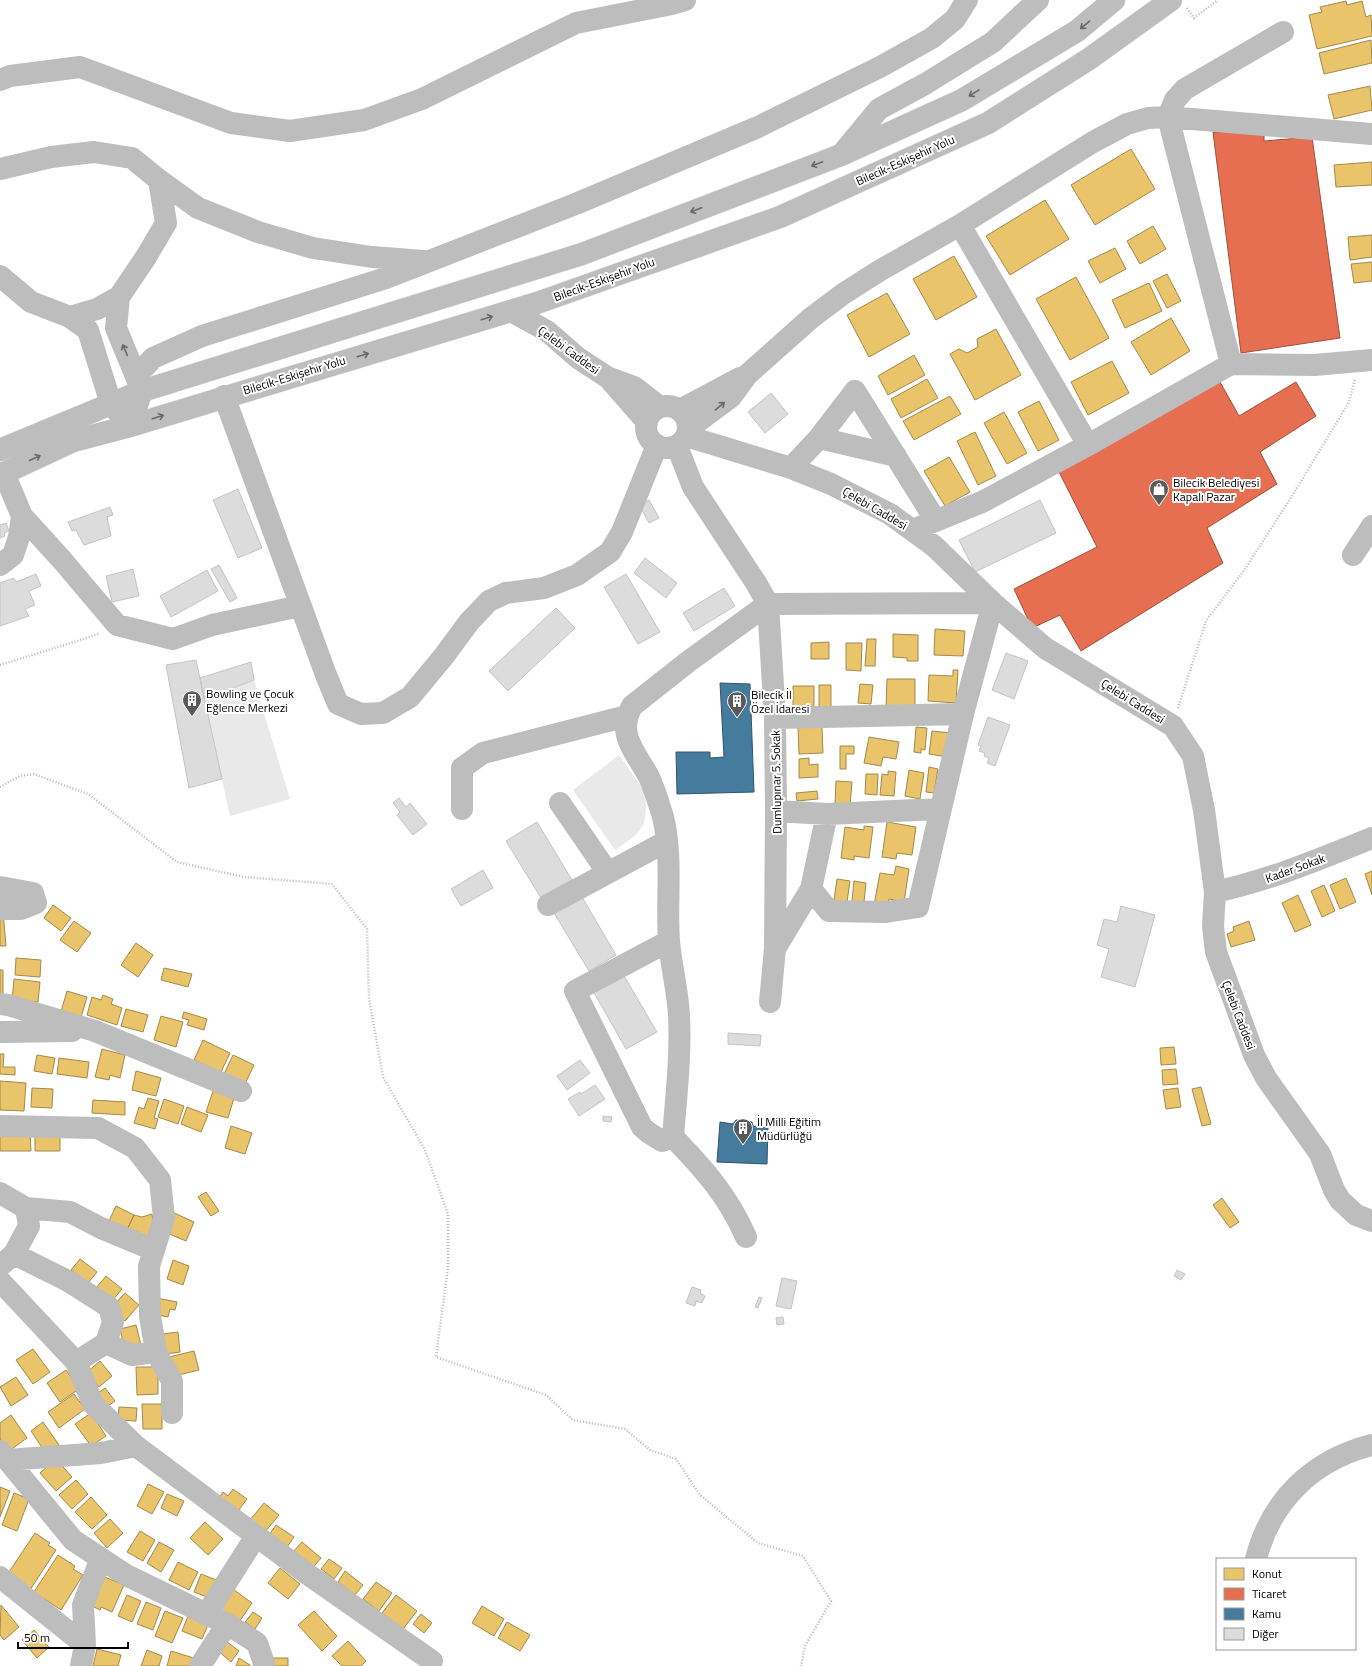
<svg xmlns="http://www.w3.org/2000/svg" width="1372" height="1666" font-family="'Titillium Web',sans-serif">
<rect width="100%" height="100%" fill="#fff"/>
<path fill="#e9e9e9" d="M254,680L290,799L230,816L204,699Z
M619,755L645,792L646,808L644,824L636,835L615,850L573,790Z"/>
<path fill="#e9c46a" stroke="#a3894a" d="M1346,1L1347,5L1362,1L1366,17L1371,15L1372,36L1317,49L1309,15L1322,12L1320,7Z
M1371,40L1372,63L1324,74L1319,53Z
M1370,86L1372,110L1334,119L1328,95Z
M1131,149L1155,189L1095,225L1071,185Z
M1372,162V185L1336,187L1334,165Z
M1045,200L1069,239L1010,275L986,236Z
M1153,226L1166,249L1140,264L1127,241Z
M1372,235V257L1350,260L1348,237Z
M1115,248L1126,269L1100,283L1088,261Z
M954,256L977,297L936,320L913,279Z
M1372,262V281L1354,283L1351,264Z
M1167,274L1181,301L1167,308L1153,281Z
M1076,277L1109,338L1070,360L1036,299Z
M1149,283L1162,311L1125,328L1112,300Z
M887,293L910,334L869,357L847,315Z
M1171,318L1190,351L1151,375L1131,342Z
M996,329L1021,375L975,400L950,354L959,349L967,353L978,347L977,339Z
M914,355L925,375L888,395L878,376Z
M1112,361L1129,393L1088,415L1071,382Z
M927,379L938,398L901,418L891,399Z
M950,396L961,414L914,440L903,421Z
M1039,401L1059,440L1038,451L1018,412Z
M1004,412L1027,453L1007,464L984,423Z
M975,432L996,476L978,485L957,441Z
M949,457L970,492L945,506L924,471Z
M935,629L965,631L963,656L934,655Z
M893,634L918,635V661H907V658L893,657Z
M867,639H876L875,666H865Z
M829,642V659H811V643Z
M846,643H862L861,671L846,670Z
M953,670H958L956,703L928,701L929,675L953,676Z
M887,679H915V709H886Z
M860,684L873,685L871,704L858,703Z
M819,685H831V709H819Z
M793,686H814V709L793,710Z
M798,727H822L823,753L799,754Z
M916,727L927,728L925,750L921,749V753L914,752Z
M932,731L951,733L948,757L929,754Z
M869,737L899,742L896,759L883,757L881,766L864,763Z
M840,746H854V754H846V769H840Z
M809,758V765L818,764V777L799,778V759Z
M929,767L938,769L934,793L926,792Z
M909,770L924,773L920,799L905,796Z
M888,771L896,772L894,796L880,795L882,774L888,775Z
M866,774H878L877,795L865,794Z
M836,781L852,782L850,806L835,805Z
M817,791L818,799L797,801L796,793Z
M887,822L916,827L912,855L897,853L896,859L882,857Z
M864,826L873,827L869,858L854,856V860L841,858L845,827L864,830Z
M896,866L909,869L904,902L889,899L887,907L874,905L880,873L894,875Z
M1372,871V895L1365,874Z
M1346,878L1356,902L1340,909L1330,885Z
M837,879L850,881L846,909L833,907Z
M854,881L866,883L863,911L851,910Z
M1324,885L1335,911L1322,917L1311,891Z
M1298,895L1311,925L1295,932L1282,903Z
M53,905L71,918L61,931L44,918Z
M0,912H3L6,946H0Z
M74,921L91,933L77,952L60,940Z
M1249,921L1255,940L1231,947L1227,934L1234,931L1233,927Z
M136,943L153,955L138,977L121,965Z
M16,958L41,960L40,977L15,975Z
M164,968L192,974L188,987L161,980Z
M0,970H3V994H0Z
M14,979L40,982L38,1002L12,1000Z
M67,991L87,997L80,1021L60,1015Z
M103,995L113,999L111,1004L122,1008L117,1025L87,1015L92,997L101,1000Z
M126,1009L148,1015L143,1032L121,1026Z
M184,1012L207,1019L204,1030L187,1025L189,1020L182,1018Z
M161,1016L183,1022L176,1047L154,1040Z
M203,1040L230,1053L221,1072L194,1060Z
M1174,1047L1176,1064L1161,1065L1160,1048Z
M102,1049L125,1055L120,1078L110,1075L109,1080L95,1077Z
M0,1054H4L3,1067H15V1075L0,1074Z
M37,1055L55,1058L52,1074L34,1071Z
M233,1055L254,1065L245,1084L224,1074Z
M59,1058L89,1062L87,1078L57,1074Z
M1176,1069L1178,1084L1163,1085L1162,1070Z
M136,1071L161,1078L156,1096L132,1090Z
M0,1081L26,1083L24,1111L0,1110Z
M1201,1087L1211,1124L1202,1126L1192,1089Z
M32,1088L53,1089L52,1108L31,1107Z
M1178,1088L1181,1107L1166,1109L1163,1090Z
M213,1091L234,1098L228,1118L206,1112Z
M148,1098L159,1101L154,1118L158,1119L155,1129L134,1123L139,1107L144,1109Z
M164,1099L184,1106L178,1124L158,1117Z
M93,1100L125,1102V1115L92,1113Z
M187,1107L208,1115L201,1132L181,1124Z
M231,1126L252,1133L245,1154L225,1148Z
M30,1130L31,1151H0V1131Z
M35,1131H60V1151H35Z
M206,1192L219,1211L211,1216L198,1197Z
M1222,1198L1239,1222L1230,1228L1213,1205Z
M116,1206L134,1215L125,1234L107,1225Z
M170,1211L194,1222L186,1241L162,1231Z
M152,1214L154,1232L145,1242L125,1234L134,1215L142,1217Z
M80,1259L97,1272L88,1283L71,1270Z
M173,1260L189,1266L183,1285L167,1279Z
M106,1276L122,1289L108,1306L92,1293Z
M125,1293L139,1305L125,1321L111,1308Z
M157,1298L177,1302L175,1310L170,1309L168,1317L153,1314Z
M136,1325L141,1345L125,1350L120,1329Z
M178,1332L180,1352L165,1354L162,1334Z
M33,1349L50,1372L33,1384L16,1360Z
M194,1351L199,1370L174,1376L169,1357Z
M100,1361L112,1376L99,1387L87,1372Z
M136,1367H158V1394L137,1395Z
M66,1370L79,1389L60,1402L47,1383Z
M16,1377L28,1395L11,1406L0,1387Z
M105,1388L115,1401L104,1409L94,1396Z
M74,1394L85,1409L59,1428L48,1412Z
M142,1404H162V1429H143Z
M119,1407L137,1408L136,1421L118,1420Z
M91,1413L106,1436L91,1446L75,1424Z
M11,1415L27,1438L9,1451L0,1439V1423Z
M43,1422L59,1445L45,1452L31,1431Z
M56,1459L72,1477L56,1491L40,1473Z
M76,1480L88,1494L72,1509L59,1495Z
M148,1484L164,1492L152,1514L137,1506Z
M0,1487L10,1491L0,1517Z
M233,1489L247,1499L238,1511L219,1498L223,1492L228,1496Z
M14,1493L29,1499L17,1531L2,1525Z
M167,1494L184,1501L177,1516L161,1508Z
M91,1497L107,1515L92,1529L75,1512Z
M264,1503L279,1515L265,1532L250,1520Z
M110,1519L123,1533L107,1548L94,1533Z
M205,1522L223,1539L208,1555L190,1538Z
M276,1525L294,1537L287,1547L269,1535Z
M140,1531L155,1540L143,1561L127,1552Z
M35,1533L50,1543L48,1545L56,1550L30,1590L7,1575Z
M159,1542L174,1550L161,1572L147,1563Z
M302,1542L321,1558L310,1571L291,1554Z
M58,1555L75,1566L73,1569L83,1575L61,1610L34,1592Z
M329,1559L342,1568L334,1579L321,1569Z
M178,1562L198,1572L189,1590L169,1580Z
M280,1568L300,1584L288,1599L268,1583Z
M345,1571L363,1585L355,1595L338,1582Z
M201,1574L219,1581L212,1599L194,1592Z
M105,1577L124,1585L112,1612L101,1607L100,1610L92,1606Z
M376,1582L392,1593L379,1611L363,1599Z
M230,1587L252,1603L237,1625L215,1610Z
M127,1595L141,1601L132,1622L118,1616Z
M396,1595L417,1611L403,1629L382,1613Z
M146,1602L161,1608L153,1630L137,1624Z
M1,1605L19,1627L4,1640L0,1635Z
M482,1606L504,1619L494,1636L472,1623Z
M165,1611L183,1618L172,1643L155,1636Z
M314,1611L337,1636L322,1651L298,1625Z
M253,1612L262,1618L255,1629L245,1622Z
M421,1614L432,1623L424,1633L413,1624Z
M188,1616L208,1625L202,1639L182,1631Z
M507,1622L530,1635L520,1651L498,1638Z
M34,1630L49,1647L37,1658L22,1640Z
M222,1638L239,1651L231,1662L215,1648Z
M348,1641L366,1661L361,1666H342L332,1656Z
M97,1649L121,1655L118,1666H93Z
M147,1650L162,1656L159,1666H141Z
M171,1651L197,1659L195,1666H167Z
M239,1658L250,1665V1666H236Z
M271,1658H288V1666H271Z"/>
<path fill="#e76f51" stroke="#a24e39" d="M1264,131V141L1312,137L1340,338L1241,353L1213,132Z
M1220,382L1239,416L1296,382L1316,416L1260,452L1277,484L1207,528L1223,563L1081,651L1060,615L1032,628L1014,589L1097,547L1059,472Z"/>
<path fill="#457b9d" stroke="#30566e" d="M720,683L750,684L754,792L677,794L676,752H710V758L724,757Z
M736,1120L752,1122L753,1126L768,1128L767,1164L717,1162L720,1122L733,1124Z"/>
<path fill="#dcdcdc" stroke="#c4c4c4" d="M771,393L788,414L765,433L748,412Z
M238,489L262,548L238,558L213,500Z
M649,500L659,518L649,523L639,505Z
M1040,500L1056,533L975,572L959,540Z
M110,507L113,515L107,517L111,536L84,545L76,530L72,531L68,522Z
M6,523L9,531L4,533L5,536L0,538V525Z
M645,558L677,583L666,598L634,573Z
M219,565L237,598L230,602L211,569Z
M133,569L139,596L112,602L106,576Z
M207,570L218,591L171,617L160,596Z
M36,574L41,586L29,591L35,605L25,609L29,616L0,626V583L14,578L16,582Z
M626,574L660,632L638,644L604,587Z
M724,588L735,606L694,631L683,613Z
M556,608L575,628L508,691L489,671Z
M1006,653L1028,661L1014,699L992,690Z
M196,660L222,779L189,788L166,665Z
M251,662L254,680L204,699L200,678Z
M988,717L1010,725L995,766L987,763L989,758L984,756L985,753L979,751L981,746L978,745Z
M399,798L406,807L410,803L427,824L413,835L397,815L400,812L393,803Z
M537,822L572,880L541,898L506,841Z
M483,870L493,888L461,906L451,889Z
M582,897L616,955L589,971L554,913Z
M1121,906L1155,915L1135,987L1101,977L1109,949L1097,945L1104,919L1117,922Z
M623,974L657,1032L626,1049L593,991Z
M728,1033L761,1035L760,1046L728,1044Z
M580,1060L590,1073L567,1090L557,1076Z
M595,1085L605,1099L579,1116L568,1099L580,1092L581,1094Z
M603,1116L612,1117L611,1122L603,1121Z
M1177,1270L1185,1274L1181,1280L1174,1276Z
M782,1278L797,1281L791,1309L776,1306Z
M692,1287L701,1290L700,1293L705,1296L702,1303L696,1301L695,1306L686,1303Z
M759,1297L762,1298L758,1308L755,1307Z
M783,1317L784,1324L777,1325L776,1318Z"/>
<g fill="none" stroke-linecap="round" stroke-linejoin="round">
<defs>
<path id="major" d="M0,450L142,391L582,254L841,155L962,100L1077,31L1114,0
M0,475L73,441L130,426L537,303L780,217L988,123L1089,59L1171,0"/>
</defs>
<use href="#major" stroke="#dbdbdb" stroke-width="23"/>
<path stroke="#b8b8b8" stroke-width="2.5" stroke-dasharray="1 2" stroke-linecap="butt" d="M1187,8L1194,18L1218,0
M0,665L84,639L100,633
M1178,708L1206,621L1245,569L1292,496L1349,402L1355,379
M0,787L20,776L34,774L88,794L177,862L244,877L332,884L367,929L369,998L383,1077L425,1150L448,1214V1267L436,1357L546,1395L573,1420L625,1429L650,1450L676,1459L700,1495L758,1543L803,1556L831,1601L805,1646L801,1666"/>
<path stroke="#bdbdbd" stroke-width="22" d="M0,80L10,76L80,67L231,123L290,131L364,120L422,99L576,23L672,4L685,0
M841,155L879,109L925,84L993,42L1038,0
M0,169L51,157L94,152L132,158L159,180L166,223L146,257L119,297L97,309L70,317L31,302L0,276
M159,180L198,208L258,232L313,248L372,257L423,261
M960,225L1088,445
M511,311L547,331L578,358L607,377L634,387L660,407
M70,317L88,330L111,404L130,426L142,391L116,328L119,297
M1231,364L1168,117L1175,100L1185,89L1283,32
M136,376L153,358L202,336L386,278L578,203L758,127L880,67L932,38L955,19L967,0
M611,381L647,422
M224,396L326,675L338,704L361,714L383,713L410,697L444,656L469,622L489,601L506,593L544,588L577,575L610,552L622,532L657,445
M646 427a21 21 0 1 1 42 0a21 21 0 1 1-42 0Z
M680,410L740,378
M688,429L731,397L747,375L811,318L843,294L879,271L960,225L1093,142L1127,124L1148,118L1168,117L1372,134
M686,436L791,468L831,484L890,514L934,546L993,603L1045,648L1173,726L1193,756L1204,810L1215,892L1213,926L1216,952L1254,1055L1266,1078L1320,1154L1334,1190L1340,1200L1356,1215L1372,1221
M819,438L896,456
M677,446L693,487L756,583L768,604L775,718L776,811L775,948L770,1002
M791,468L819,438L855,391L936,521
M22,516L62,560L117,625L173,639L212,625L300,606
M913,530L982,502L1088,445L1231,364L1314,365L1372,360
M1353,555L1372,526
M0,565L13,555L19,537L22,516L9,485L2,473
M775,718L963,714
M560,803L608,873
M462,809V768L483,753L627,716
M776,811L827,814L940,809
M0,887L33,893L36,903L21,909H0
M1215,892C1270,880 1320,859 1372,838
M548,905L667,841
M669,941L575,991L642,1127L649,1133L662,1141L673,1137
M776,947L811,889L827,814
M0,1004L8,1005L95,1031L241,1091
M0,1032L72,1031
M0,1126L98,1128L135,1148L160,1180L164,1218L149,1266L150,1316L156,1352L172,1381V1413
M0,1193L26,1208L29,1226L14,1254L0,1266
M26,1208L70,1212L101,1228L154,1250
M746,1237C728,1196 704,1169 673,1137C676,1097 681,1057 679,1016C678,991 671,966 669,941C666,900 673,858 663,817C659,804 655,790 649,777C636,752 616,735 632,706L689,661L768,604L993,603L963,714L918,907L886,912L829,911L811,889
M14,1254L68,1281L109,1307L113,1322L106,1343L76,1362
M0,1281L76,1362L93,1404L136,1446
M106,1343L132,1355L156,1352
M0,1451L73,1540L126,1575L227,1624L257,1643L265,1666
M7,1460L101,1453L136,1446L306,1573L432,1661L430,1666
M1256,1559C1271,1500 1313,1460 1372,1445
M0,1577L85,1645
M206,1615L256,1536
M81,1666L85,1645L83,1605L101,1558
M200,1666L227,1624"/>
<use href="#major" stroke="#bdbdbd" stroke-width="22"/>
</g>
<defs><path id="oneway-shaft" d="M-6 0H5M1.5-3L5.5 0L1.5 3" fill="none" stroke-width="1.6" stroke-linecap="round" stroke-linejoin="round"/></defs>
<g stroke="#686868">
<use href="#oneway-shaft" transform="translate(1085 25) rotate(140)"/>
<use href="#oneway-shaft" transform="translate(974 93) rotate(149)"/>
<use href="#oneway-shaft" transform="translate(817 164) rotate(159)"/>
<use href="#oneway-shaft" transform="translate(696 210) rotate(159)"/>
<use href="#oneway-shaft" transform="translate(487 318) rotate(-17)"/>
<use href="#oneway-shaft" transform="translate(125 350) rotate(-113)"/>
<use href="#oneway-shaft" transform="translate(363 355) rotate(-17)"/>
<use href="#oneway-shaft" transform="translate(720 406) rotate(-40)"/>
<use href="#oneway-shaft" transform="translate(158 417) rotate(-18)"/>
<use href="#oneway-shaft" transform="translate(35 458) rotate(-25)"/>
</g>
<defs>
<symbol id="shop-pin" viewBox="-11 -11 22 30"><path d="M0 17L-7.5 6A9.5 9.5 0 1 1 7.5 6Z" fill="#595959" stroke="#fff"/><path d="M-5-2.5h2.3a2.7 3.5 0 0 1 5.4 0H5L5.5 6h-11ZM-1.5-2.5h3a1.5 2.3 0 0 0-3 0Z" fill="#fff"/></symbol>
<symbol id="building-pin" viewBox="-11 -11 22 30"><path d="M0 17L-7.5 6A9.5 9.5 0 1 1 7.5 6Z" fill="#595959" stroke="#fff"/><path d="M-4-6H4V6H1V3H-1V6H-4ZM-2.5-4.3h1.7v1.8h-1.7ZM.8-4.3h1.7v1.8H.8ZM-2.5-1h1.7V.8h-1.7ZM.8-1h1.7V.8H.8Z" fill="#fff"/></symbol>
</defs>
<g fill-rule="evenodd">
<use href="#shop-pin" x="1148" y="478" width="22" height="30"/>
<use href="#building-pin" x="181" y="689" width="22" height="30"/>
<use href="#building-pin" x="726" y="690" width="22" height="30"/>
<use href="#building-pin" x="732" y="1117" width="22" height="30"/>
</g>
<g text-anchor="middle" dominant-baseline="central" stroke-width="4" stroke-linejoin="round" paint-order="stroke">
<g font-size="12" fill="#000" stroke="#fff">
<text transform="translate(905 160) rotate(-24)">Bilecik-Eskişehir Yolu</text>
<text transform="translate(604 279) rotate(-20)">Bilecik-Eskişehir Yolu</text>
<text transform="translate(569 350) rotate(36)">Çelebi Caddesi</text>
<text transform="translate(294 375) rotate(-17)">Bilecik-Eskişehir Yolu</text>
<text transform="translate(875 508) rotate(30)">Çelebi Caddesi</text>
<text transform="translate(1133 701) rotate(32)">Çelebi Caddesi</text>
<text transform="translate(776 782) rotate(-91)">Dumlupınar 5. Sokak</text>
<text transform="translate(1295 868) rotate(-20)">Kader Sokak</text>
<text transform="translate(1239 1015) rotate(69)">Çelebi Caddesi</text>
</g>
<g font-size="12" fill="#000" stroke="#fff" text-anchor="start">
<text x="1173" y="482">Bilecik Belediyesi<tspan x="1173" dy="14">Kapalı Pazar</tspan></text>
<text x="206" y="693">Bowling ve Çocuk<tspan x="206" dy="14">Eğlence Merkezi</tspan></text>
<text x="751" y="694">Bilecik İl<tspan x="751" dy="14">Özel İdaresi</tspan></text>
<text x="757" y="1121">İl Milli Eğitim<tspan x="757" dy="14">Müdürlüğü</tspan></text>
</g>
</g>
<rect x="1216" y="1558" width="140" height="92" fill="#ffffff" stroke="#999999"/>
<rect x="1224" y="1568" width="20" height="12" fill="#e9c46a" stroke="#999999"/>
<text x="1252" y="1578" font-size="12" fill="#000000">Konut</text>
<rect x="1224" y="1588" width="20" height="12" fill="#e76f51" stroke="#999999"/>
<text x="1252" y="1598" font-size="12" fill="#000000">Ticaret</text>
<rect x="1224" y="1608" width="20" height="12" fill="#457b9d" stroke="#999999"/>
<text x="1252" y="1618" font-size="12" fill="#000000">Kamu</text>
<rect x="1224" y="1628" width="20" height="12" fill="#dcdcdc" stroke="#999999"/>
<text x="1252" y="1638" font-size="12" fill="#000000">Diğer</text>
<path d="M18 1642v6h110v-6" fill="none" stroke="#000000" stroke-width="2"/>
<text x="24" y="1642" font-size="12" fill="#000000" stroke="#ffffff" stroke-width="3" paint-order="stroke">50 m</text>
</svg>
